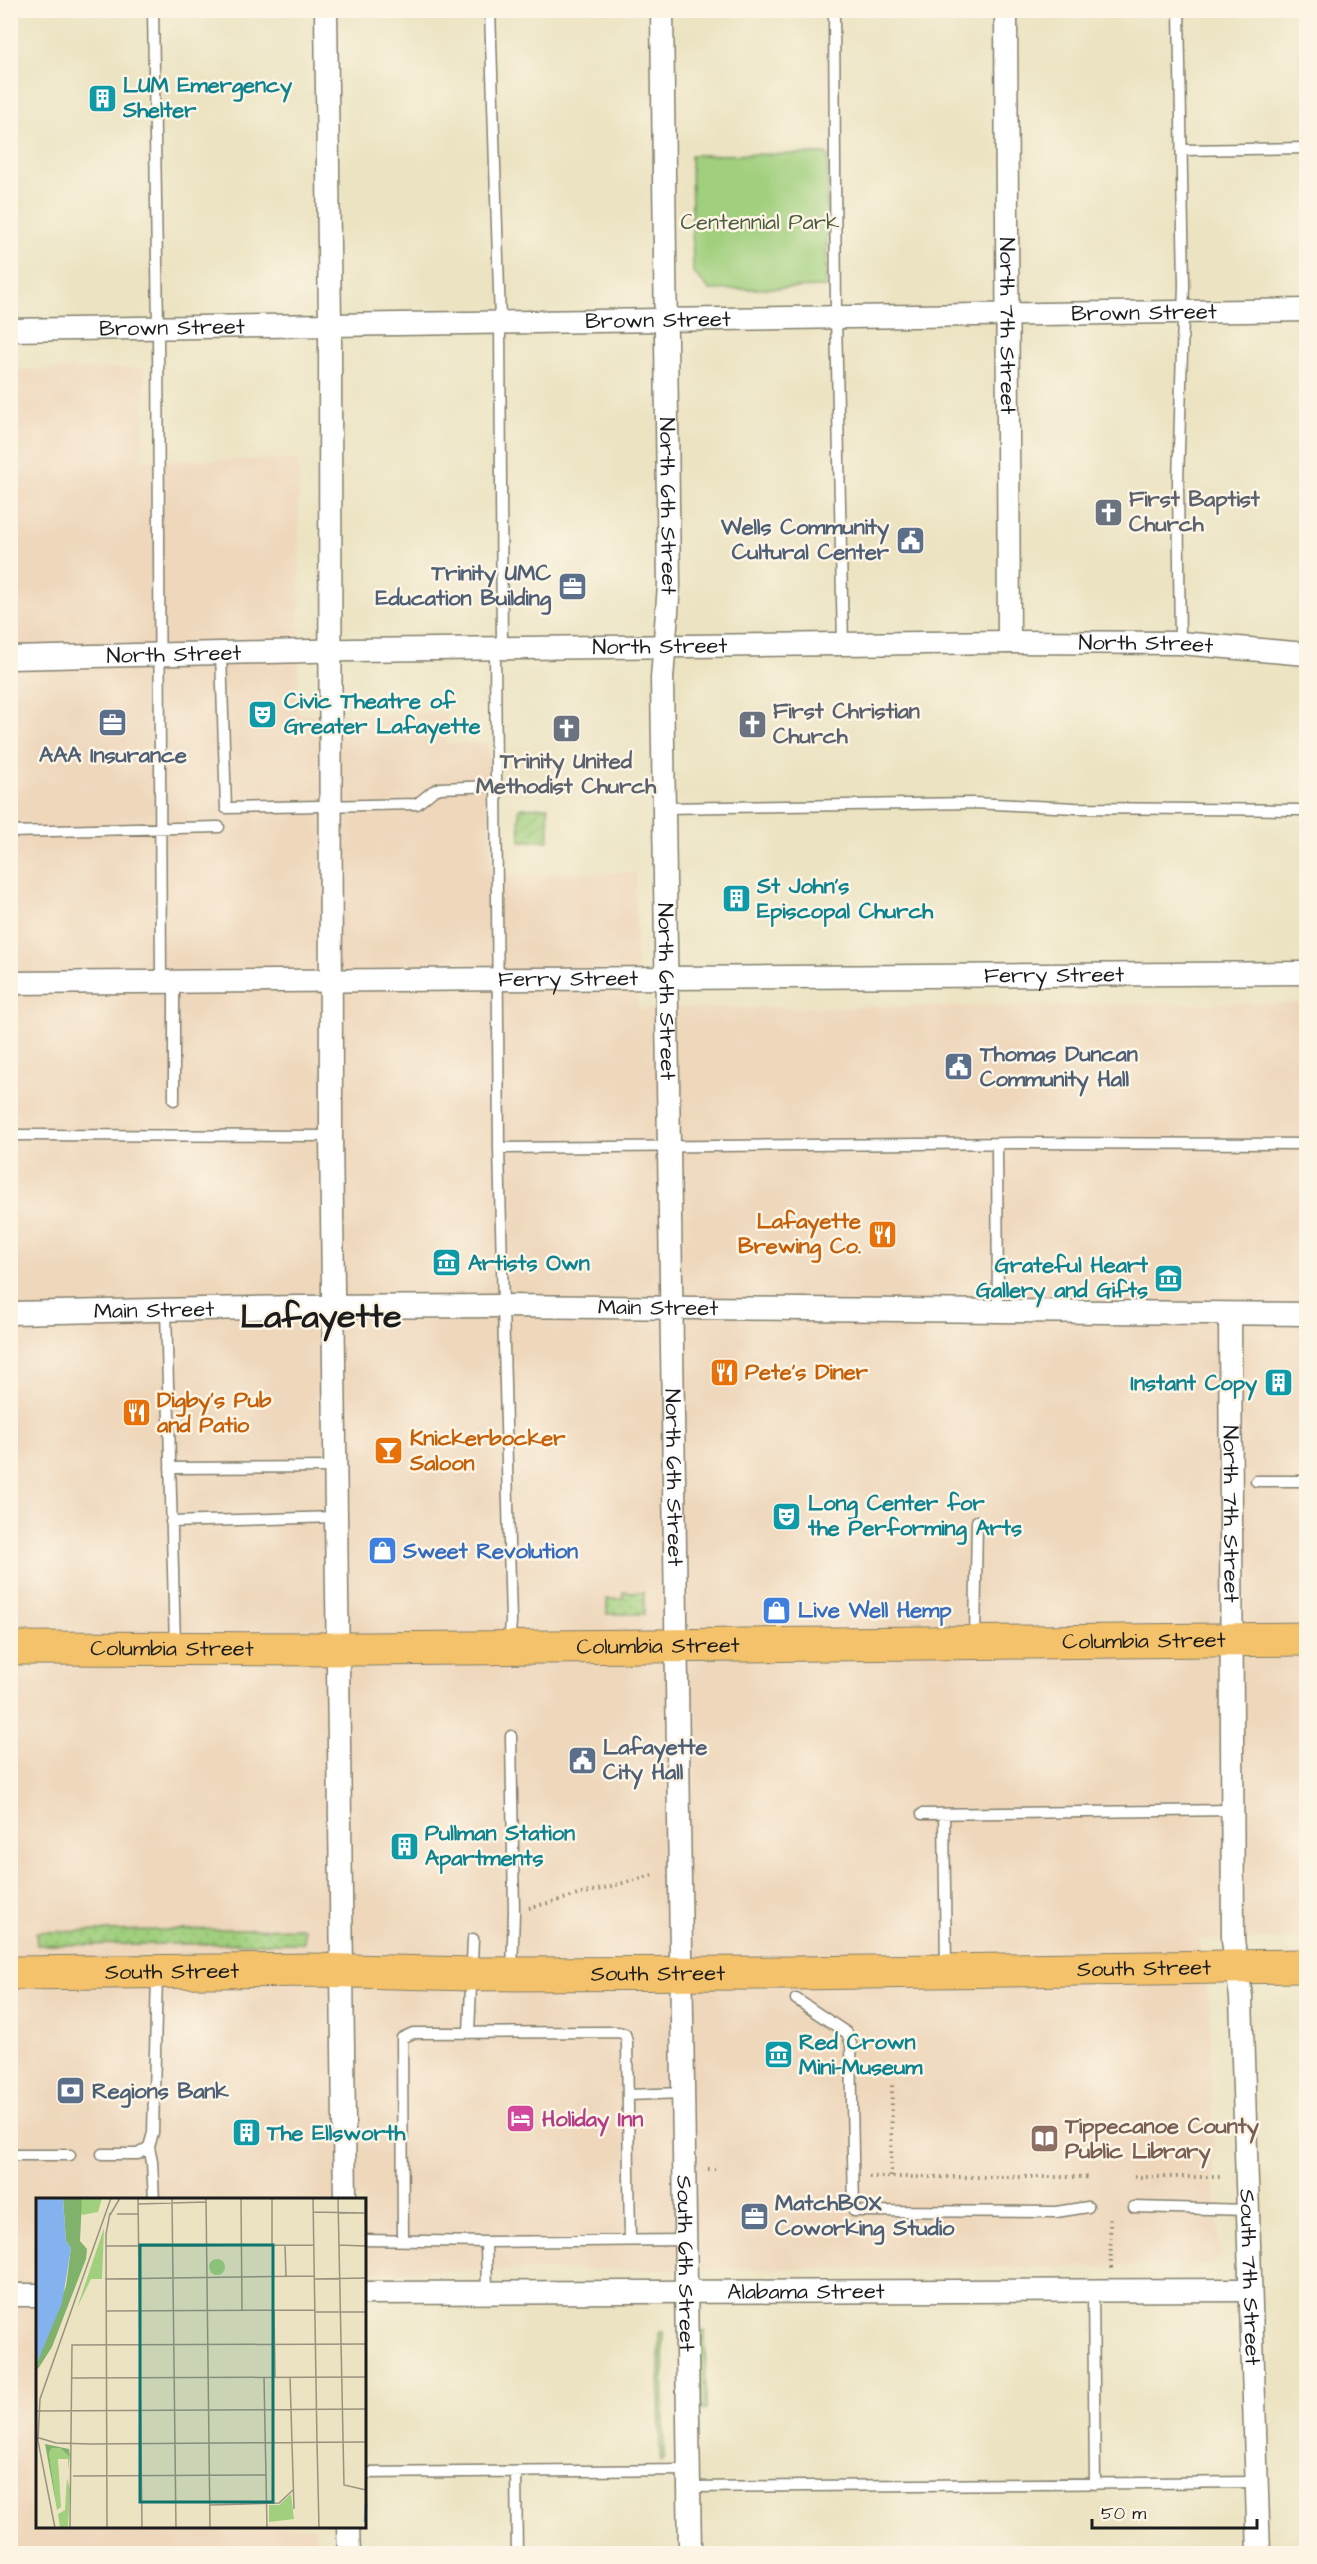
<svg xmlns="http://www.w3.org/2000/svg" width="1317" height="2564" font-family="'Architects Daughter',sans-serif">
<defs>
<pattern id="grass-dots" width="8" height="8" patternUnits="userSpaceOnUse" patternTransform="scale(1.5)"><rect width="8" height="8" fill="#a0cf7d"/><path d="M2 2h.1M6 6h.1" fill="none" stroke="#89b16b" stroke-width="1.8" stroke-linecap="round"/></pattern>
<pattern id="garden-furrows" width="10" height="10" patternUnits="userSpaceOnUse" patternTransform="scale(1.5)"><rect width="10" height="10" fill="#a0cf7d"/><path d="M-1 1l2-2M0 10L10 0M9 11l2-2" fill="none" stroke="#89b16b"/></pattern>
</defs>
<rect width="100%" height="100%" fill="#fcf5e5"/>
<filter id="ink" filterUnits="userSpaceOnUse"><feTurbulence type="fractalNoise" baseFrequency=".0167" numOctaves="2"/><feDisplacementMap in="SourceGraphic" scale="12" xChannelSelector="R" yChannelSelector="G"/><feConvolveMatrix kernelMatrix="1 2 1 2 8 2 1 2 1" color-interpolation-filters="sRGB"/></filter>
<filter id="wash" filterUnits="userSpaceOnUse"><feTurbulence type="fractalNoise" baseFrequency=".008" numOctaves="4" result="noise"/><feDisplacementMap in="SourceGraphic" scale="24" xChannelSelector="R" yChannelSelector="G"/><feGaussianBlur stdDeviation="1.35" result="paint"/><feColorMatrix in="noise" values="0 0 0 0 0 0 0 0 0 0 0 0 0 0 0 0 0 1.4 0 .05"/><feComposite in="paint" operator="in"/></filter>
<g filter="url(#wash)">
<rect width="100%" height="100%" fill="#ebe3c1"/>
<path fill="#eed7bb" d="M146,368L143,460H298L300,621L297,714L447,713V743H489L490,875L636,872L637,1009L1300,1003L1301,1023H1306V1939L1199,1940L1210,2004L1214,2187L1221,2256L1209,2266L365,2271L364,2200H38V2526L315,2527L316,2553H11L10,370Z"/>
<path fill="url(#grass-dots)" stroke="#5e764c" stroke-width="1.5" d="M623,1592H644V1614H607V1599H623Z
M304,1928V1943L37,1945L36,1932Z
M698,2331H705L706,2410H699Z
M659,2332H663L664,2458L660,2462Z"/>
<path fill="#a0cf7d" stroke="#5e764c" stroke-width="1.5" d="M828,154L826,287L710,290L693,272L691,155Z"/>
<path fill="url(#garden-furrows)" stroke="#5e764c" stroke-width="1.5" d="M548,807L549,841H520L519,808Z"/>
</g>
<g filter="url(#ink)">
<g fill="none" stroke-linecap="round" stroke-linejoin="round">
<defs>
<path id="service" d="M153,10L158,326L161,981
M490,10L500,321L502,649
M834,10L836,317L843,645
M1179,10L1184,285L1178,482L1180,643
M1181,150L1306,148
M495,649L499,1148L511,1622L509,1644
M221,654L226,808L417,804L433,791L440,788L496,786
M665,808L973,803L1075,808L1306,810
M10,832L219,827
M174,981V1100
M10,1135L331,1136
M997,1144L998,1312
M499,1148L1021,1143L1306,1144
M166,1310L175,1645
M170,1468L335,1467
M1256,1481H1306
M171,1522L335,1517
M975,1639L977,1521
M511,1736L514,1912L512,1971
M922,1814L1233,1810
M944,1814L946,1968
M796,1999L847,2033L851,2044L854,2211L1056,2212L1088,2207
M469,2033L473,1939
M628,2095L683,2093
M149,2147L152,2162L154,2200
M102,2154H138L149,2147L153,2133L157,1975
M10,2155H70
M1134,2207L1248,2210
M364,2240L486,2242
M403,2240L402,2038L413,2033L618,2032L625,2034L627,2042L630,2240
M1093,2291L1095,2484
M487,2293L486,2242L684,2240
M516,2472L517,2554
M364,2473L688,2470
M688,2487L1257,2482"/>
<g id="minor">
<path d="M326,10L330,325L331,1136L345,2200"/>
<path id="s1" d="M662,10L669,585L662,679L690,2554"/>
<path id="s2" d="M1006,10L1009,642"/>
<path id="s3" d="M10,330L1306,310"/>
<path id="s4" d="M10,658L352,650L1009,642L1180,643L1306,654"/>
<path id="s5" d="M10,983L1306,973"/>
<path id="s6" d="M10,1313L297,1307L503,1306L1306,1314"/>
<path id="s7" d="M1230,1314L1233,1940L1241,1997L1259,2554"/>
<path id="s8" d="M364,2293L1250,2290"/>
<path d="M10,2295H38"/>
<path d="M348,2526L349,2554"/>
</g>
<g id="primary">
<path id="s9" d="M10,1648L365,1649L1306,1639"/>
<path id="s10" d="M10,1973L313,1970L471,1974L796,1973L1306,1966"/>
</g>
</defs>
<use href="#service" stroke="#84806e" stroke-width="13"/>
<use href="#minor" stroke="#84806e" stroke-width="25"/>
<use href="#primary" stroke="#84806e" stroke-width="35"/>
<path stroke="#84806e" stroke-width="4" stroke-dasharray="1.5 4.5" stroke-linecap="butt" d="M529,1908L653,1875
M708,2169H715
M869,2177H1087
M891,2177L892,2085
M1134,2177H1223
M1110,2219L1111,2270"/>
<use href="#service" stroke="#fff" stroke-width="10"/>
<use href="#minor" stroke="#fff" stroke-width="22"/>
<use href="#primary" stroke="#f3c26a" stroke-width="33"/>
</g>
</g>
<defs>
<symbol id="building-square" viewBox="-11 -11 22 22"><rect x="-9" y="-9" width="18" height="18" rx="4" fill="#0f9aa8" stroke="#fcf5e5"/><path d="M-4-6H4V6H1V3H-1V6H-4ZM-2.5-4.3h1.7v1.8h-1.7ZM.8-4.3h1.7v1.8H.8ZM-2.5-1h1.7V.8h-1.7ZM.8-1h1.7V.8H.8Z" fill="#fff"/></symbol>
<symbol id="church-square" viewBox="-11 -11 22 22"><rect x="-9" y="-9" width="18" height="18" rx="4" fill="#6b7280" stroke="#fcf5e5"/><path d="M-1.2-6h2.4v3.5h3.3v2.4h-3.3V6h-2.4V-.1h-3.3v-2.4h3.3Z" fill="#fff"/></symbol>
<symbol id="civic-square" viewBox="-11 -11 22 22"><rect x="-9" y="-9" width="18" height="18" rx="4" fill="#5c6f8a" stroke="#fcf5e5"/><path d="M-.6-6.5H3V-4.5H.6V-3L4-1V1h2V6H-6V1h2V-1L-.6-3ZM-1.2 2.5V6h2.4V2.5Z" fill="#fff"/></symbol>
<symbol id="office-square" viewBox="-11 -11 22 22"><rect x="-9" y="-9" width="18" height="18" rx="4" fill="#5c6f8a" stroke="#fcf5e5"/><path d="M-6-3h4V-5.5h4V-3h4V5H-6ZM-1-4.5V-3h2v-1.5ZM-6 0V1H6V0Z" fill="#fff"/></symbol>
<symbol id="theatre-square" viewBox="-11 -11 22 22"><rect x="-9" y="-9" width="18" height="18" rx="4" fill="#0f9aa8" stroke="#fcf5e5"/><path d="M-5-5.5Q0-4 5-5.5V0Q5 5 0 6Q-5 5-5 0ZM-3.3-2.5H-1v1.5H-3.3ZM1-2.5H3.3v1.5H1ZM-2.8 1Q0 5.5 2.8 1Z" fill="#fff"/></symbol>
<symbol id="restaurant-square" viewBox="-11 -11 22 22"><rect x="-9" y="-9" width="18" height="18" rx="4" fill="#e8710a" stroke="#fcf5e5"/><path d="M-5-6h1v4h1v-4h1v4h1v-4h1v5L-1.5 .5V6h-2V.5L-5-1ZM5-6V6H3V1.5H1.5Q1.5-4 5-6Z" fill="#fff"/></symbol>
<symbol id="museum-square" viewBox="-11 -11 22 22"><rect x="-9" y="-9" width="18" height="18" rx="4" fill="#0f9aa8" stroke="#fcf5e5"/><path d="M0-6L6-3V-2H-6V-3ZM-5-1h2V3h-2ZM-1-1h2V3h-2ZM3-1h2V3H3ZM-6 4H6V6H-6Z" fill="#fff"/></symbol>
<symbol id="bar-square" viewBox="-11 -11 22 22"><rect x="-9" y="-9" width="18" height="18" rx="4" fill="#e8710a" stroke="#fcf5e5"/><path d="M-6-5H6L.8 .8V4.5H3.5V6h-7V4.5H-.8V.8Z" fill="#fff"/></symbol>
<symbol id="shop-square" viewBox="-11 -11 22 22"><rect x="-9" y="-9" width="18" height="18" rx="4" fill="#3f7fe0" stroke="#fcf5e5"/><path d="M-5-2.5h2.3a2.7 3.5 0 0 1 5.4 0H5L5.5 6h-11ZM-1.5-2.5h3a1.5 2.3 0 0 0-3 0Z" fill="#fff"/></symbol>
<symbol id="bank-square" viewBox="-11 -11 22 22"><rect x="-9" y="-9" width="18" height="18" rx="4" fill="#5c6f8a" stroke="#fcf5e5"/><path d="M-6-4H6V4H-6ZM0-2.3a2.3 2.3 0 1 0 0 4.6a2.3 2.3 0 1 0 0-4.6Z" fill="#fff"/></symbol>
<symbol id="hotel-square" viewBox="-11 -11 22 22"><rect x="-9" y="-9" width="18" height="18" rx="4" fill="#d1479c" stroke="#fcf5e5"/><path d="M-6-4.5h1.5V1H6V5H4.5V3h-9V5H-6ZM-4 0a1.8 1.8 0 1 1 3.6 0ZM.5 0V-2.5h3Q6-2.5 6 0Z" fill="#fff"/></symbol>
<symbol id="library-square" viewBox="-11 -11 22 22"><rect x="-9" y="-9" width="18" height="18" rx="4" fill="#8d6e63" stroke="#fcf5e5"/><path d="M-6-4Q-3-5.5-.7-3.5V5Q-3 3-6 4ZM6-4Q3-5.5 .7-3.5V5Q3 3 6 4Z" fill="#fff"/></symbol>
</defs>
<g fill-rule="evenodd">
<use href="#building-square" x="86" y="82" width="33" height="33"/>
<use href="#church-square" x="1092" y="496" width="33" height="33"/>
<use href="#civic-square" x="894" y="524" width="33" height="33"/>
<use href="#office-square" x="556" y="570" width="33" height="33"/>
<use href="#theatre-square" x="246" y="698" width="33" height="33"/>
<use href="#office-square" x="96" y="706" width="33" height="33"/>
<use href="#church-square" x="736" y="708" width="33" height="33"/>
<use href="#church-square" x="550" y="712" width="33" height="33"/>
<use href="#building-square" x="720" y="882" width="33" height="33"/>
<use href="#civic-square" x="942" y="1050" width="33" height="33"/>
<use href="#restaurant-square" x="866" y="1218" width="33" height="33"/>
<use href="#museum-square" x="430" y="1246" width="33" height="33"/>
<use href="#museum-square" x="1152" y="1262" width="33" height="33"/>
<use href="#restaurant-square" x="708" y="1356" width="33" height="33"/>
<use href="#building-square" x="1262" y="1366" width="33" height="33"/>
<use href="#restaurant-square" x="120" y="1396" width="33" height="33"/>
<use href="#bar-square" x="372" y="1434" width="33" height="33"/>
<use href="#theatre-square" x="770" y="1500" width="33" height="33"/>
<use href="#shop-square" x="366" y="1534" width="33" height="33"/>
<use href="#shop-square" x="760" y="1594" width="33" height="33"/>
<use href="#civic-square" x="566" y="1744" width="33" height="33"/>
<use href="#building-square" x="388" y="1830" width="33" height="33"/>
<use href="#museum-square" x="762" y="2038" width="33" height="33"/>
<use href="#bank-square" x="54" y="2074" width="33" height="33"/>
<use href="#hotel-square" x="504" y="2102" width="33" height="33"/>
<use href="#building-square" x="230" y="2116" width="33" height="33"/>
<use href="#library-square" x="1028" y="2122" width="33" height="33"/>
<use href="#office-square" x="738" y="2200" width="33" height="33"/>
</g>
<g text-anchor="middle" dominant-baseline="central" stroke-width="5" stroke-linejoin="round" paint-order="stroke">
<g font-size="22" font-weight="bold" fill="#0d838f" stroke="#fcf5e5" text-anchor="start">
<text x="123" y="85">LUM Emergency<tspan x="123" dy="25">Shelter</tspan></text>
<text x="284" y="701">Civic Theatre of<tspan x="284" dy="25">Greater Lafayette</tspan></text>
<text x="757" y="886">St John's<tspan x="757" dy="25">Episcopal Church</tspan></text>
<text x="468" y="1263">Artists Own</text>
<text x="1148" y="1265" text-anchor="end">Grateful Heart<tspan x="1148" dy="25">Gallery and Gifts</tspan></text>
<text x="1257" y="1383" text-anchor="end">Instant Copy</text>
<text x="808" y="1503">Long Center for<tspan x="808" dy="25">the Performing Arts</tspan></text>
<text x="425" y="1833">Pullman Station<tspan x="425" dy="25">Apartments</tspan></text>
<text x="799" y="2042">Red Crown<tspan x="799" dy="25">Mini-Museum</tspan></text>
<text x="267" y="2133">The Ellsworth</text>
</g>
<g font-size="22" fill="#4a5b3e" stroke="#fcf5e5">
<text x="760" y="222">Centennial Park</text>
</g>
<g font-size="22" fill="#1c1c1c" stroke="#fcf5e5">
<text stroke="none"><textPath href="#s3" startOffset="1134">Brown Street</textPath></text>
<text stroke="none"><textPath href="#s3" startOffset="648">Brown Street</textPath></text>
<text stroke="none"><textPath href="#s2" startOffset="316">North 7th Street</textPath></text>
<text stroke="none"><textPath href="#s3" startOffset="162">Brown Street</textPath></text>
<text stroke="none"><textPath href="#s1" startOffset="496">North 6th Street</textPath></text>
<text stroke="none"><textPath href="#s4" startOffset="1136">North Street</textPath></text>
<text stroke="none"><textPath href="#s4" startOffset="650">North Street</textPath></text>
<text stroke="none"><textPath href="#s4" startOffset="164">North Street</textPath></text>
<text stroke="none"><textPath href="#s5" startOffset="1044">Ferry Street</textPath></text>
<text stroke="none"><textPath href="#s5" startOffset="558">Ferry Street</textPath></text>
<text stroke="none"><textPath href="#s1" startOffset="982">North 6th Street</textPath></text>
<text stroke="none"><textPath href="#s6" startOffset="648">Main Street</textPath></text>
<text stroke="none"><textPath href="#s6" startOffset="144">Main Street</textPath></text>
<text stroke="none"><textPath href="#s1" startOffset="1468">North 6th Street</textPath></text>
<text stroke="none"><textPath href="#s7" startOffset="200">North 7th Street</textPath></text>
<text stroke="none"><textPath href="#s9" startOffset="1134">Columbia Street</textPath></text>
<text stroke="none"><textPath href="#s9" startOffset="648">Columbia Street</textPath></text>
<text stroke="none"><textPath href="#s9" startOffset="162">Columbia Street</textPath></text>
<text stroke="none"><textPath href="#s10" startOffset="1134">South Street</textPath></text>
<text stroke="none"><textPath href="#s10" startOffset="162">South Street</textPath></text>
<text stroke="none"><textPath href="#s10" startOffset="648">South Street</textPath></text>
<text stroke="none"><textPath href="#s1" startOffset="2254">South 6th Street</textPath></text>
<text stroke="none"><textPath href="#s7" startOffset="964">South 7th Street</textPath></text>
<text stroke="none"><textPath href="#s8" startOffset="442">Alabama Street</textPath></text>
</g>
<g font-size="22" font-weight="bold" fill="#5b616d" stroke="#fcf5e5" text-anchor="start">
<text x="1129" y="499">First Baptist<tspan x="1129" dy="25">Church</tspan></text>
<text x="773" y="711">First Christian<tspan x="773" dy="25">Church</tspan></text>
<text x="566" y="761" text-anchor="middle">Trinity United<tspan x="566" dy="25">Methodist Church</tspan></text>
</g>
<g font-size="22" font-weight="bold" fill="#4e5e75" stroke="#fcf5e5" text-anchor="start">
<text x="889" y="527" text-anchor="end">Wells Community<tspan x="889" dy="25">Cultural Center</tspan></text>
<text x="551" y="573" text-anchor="end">Trinity UMC<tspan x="551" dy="25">Education Building</tspan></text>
<text x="113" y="755" text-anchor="middle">AAA Insurance</text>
<text x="980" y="1054">Thomas Duncan<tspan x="980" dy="25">Community Hall</tspan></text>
<text x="603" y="1747">Lafayette<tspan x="603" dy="25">City Hall</tspan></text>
<text x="92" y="2091">Regions Bank</text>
<text x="775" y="2203">MatchBOX<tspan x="775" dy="25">Coworking Studio</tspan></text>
</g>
<g font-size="22" font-weight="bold" fill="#c56008" stroke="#fcf5e5" text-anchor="start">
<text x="861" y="1221" text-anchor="end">Lafayette<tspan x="861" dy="25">Brewing Co.</tspan></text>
<text x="745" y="1372">Pete's Diner</text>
<text x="157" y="1400">Digby's Pub<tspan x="157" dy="25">and Patio</tspan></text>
<text x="410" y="1438">Knickerbocker<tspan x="410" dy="25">Saloon</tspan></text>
</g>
<g font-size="22" font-weight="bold" fill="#366cbe" stroke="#fcf5e5" text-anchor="start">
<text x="403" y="1551">Sweet Revolution</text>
<text x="798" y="1610">Live Well Hemp</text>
</g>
<g font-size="22" font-weight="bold" fill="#b23c85" stroke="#fcf5e5" text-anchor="start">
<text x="542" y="2119">Holiday Inn</text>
</g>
<g font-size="22" font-weight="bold" fill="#785e54" stroke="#fcf5e5" text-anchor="start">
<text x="1065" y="2126">Tippecanoe County<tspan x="1065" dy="25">Public Library</tspan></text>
</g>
<g font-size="34" font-weight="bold" fill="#1c1c1c" stroke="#fcf5e5">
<text x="321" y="1317">Lafayette</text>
</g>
</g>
<g transform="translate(36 2198)">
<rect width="330" height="330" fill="#ebe3c1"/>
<path d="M46,0H66L62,14L46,17L43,10ZM68,30L66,81H55L41,110ZM16,250H24L34,259L32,272V261H22L25,309L21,312L13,255ZM31,280L34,291L32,330H24L22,316L29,312ZM255,296L258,321L233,324V307H243Z" fill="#a0cf7d"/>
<path d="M27,0H46L44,43L51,51L50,61L16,149L2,171L0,167L30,88L35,50L30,43ZM9,246L33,251L34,259L24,250H16L13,255L21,311Z" fill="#80b26c"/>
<path d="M173 69a8 8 0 1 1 16 0a8 8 0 1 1-16 0Z" fill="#a0cf7d"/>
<path d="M0,0H27L30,43L35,50L26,105L0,167Z" fill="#83b2ee"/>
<path fill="none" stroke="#83b2ee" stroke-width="3" d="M329,324L330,306"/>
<path fill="none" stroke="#98937f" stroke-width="1.5" d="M102,0L105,245M136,0L140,330M170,0L174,330M205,0L206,112M236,0V47M277,0L281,244M302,0L308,287L330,292M329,0L330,73M102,6L170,4M277,14L329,15M81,16H102M74,17L84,0M249,47L250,78M303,47L329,48M70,48L278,47M69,81L278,78M278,81L330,80M70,113L279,112M238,113L239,179M279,114H330M228,179L231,330M254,179L258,311M36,180L330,179M0,213L330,211M0,239L20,245L54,246L330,244M281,244L283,330M105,245L106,330M37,278L230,277M174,307L243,305L257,292M19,330L2,243L4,201L75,0M34,330L36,147L330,146M71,330L70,36L74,15"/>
<path fill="#0f766e" fill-opacity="0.15" stroke="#0f766e" stroke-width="3" d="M104,47H237V304H104Z"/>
<rect width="330" height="330" fill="none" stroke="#1c1c1c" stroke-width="3"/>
</g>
<rect width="1317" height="2564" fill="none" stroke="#fcf5e5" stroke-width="36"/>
<path d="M1092 2519v9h165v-9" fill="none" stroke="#1c1c1c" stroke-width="3"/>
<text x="1101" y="2519" font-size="18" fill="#1c1c1c" stroke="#fcf5e5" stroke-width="4.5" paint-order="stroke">50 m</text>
</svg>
